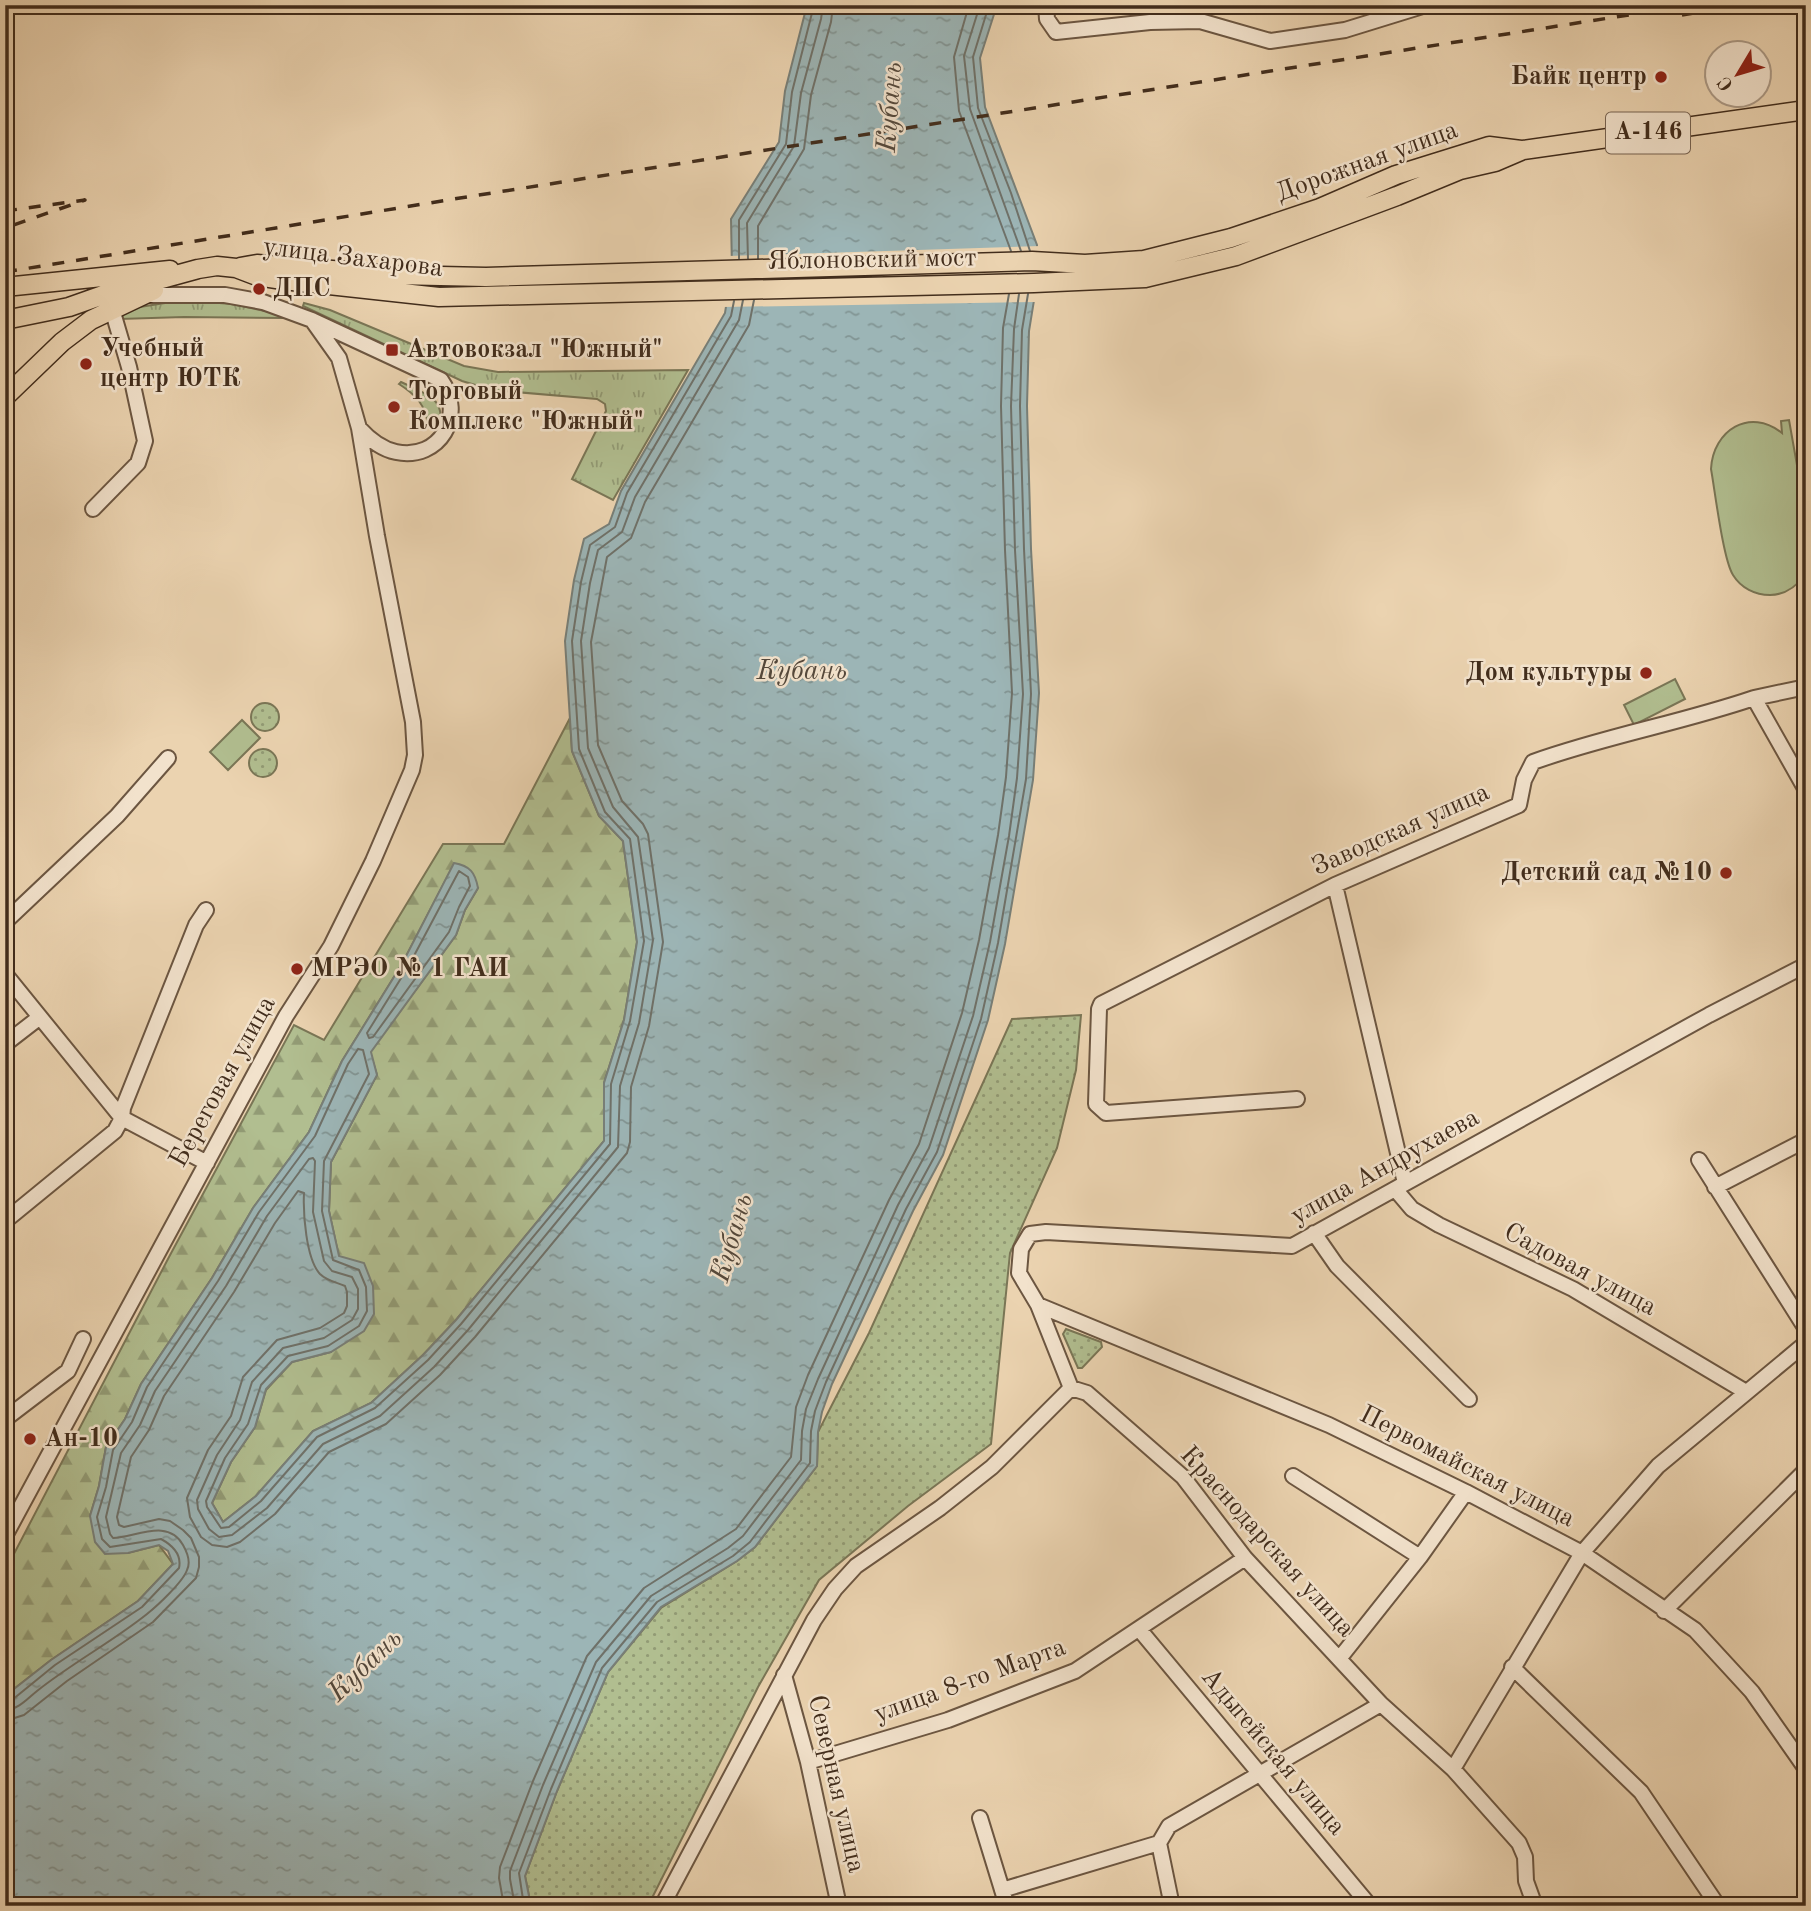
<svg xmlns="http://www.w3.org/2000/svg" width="1811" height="1911" font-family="'Old Standard TT',serif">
<defs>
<pattern id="grass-tufts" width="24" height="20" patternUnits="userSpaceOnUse" patternTransform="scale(1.75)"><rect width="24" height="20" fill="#b1be90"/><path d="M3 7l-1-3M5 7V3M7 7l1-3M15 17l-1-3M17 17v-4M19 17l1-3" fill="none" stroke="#929b75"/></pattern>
<pattern id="forest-firs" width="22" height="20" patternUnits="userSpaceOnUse" patternTransform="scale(1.75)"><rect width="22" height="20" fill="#b1be90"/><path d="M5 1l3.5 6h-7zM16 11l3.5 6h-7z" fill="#929b75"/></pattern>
<pattern id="park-dots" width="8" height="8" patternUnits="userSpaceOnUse" patternTransform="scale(1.75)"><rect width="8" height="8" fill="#b1be90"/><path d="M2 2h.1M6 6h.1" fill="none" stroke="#929b75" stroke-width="1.8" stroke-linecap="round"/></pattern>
<pattern id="water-ripples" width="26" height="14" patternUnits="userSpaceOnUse" patternTransform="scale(1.75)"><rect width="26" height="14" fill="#9cb5b6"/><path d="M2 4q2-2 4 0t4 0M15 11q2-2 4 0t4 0" fill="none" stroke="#819493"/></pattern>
</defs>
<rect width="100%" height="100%" fill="#ebd3b0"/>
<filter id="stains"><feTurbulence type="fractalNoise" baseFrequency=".00286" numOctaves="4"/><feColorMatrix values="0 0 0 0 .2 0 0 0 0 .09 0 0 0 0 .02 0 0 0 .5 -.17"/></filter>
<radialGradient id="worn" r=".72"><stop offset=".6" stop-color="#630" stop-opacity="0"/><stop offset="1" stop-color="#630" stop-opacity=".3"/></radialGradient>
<path fill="url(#grass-tufts)" stroke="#7a7656" stroke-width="2" d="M184,300L231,304L285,315L284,318L184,317L120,319L122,314L127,309Z
M304,303L330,310L464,366L498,372L688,370L613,500L572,479L606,411L605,404L597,399L492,390L462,381L303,306Z
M401,382C424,393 450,399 437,430L428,426C426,405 416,395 399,384Z"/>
<path fill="url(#forest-firs)" stroke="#7a7656" stroke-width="2" d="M570,718L572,751L599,816L623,841L637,942L624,1020L604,1083V1141L456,1320L423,1355L371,1403L313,1431L256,1496L223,1522L212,1503L231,1462L255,1427L266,1390L292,1362L331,1352L339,1257L329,1211L331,1162L377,1075L370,1052L456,935L465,910L478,888L454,864L402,964L342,1061L309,1132L253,1208L212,1278L141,1384L125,1419L106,1447L99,1486L90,1516L128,1553L159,1545L173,1564L138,1601L51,1660L5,1696V1571L169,1257L294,1025L324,1040L443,844H504Z"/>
<path fill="url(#park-dots)" stroke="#7a7656" stroke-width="2" d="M251 717a14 14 0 1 1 28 0a14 14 0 1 1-28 0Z
M249 763a14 14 0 1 1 28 0a14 14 0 1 1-28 0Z
M1081,1015L1076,1070L1057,1148L1010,1253L991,1444L908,1506L819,1580L758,1687L648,1906H531L525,1876L557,1791L608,1672L661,1608L737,1561L755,1547L817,1466L818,1432L869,1333L1012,1019Z
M1066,1329L1101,1342L1102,1347L1082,1368H1078L1063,1334Z"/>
<path fill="#b1be90" stroke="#7a7656" stroke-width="2" d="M1789,420L1806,516V574C1797,586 1785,595 1770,595C1755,595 1741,588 1733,575C1723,559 1715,491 1711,469C1713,430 1750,407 1782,433L1781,421Z
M1675,679L1685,699L1634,725L1624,705Z
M242,720L260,738L228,770L210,752Z"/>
<path fill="url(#water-ripples)" stroke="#787f78" stroke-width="2" d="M807,5H997L980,58L985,107L1037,245V282L1029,331L1027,406L1031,549L1039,693L1033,780L1005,944L988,1020L943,1155L913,1211L832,1384L822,1412L818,1432L817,1466L755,1547L737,1561L661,1607L608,1672L557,1791L525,1876L531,1906H5V1696L51,1660L138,1601L173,1564L168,1551L159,1545L128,1553L105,1554L95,1542L90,1516L99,1486L106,1447L125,1419L141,1384L212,1278L253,1208L309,1132L342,1061L402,964L454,863C470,866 475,872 478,888L465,910L456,935L371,1052L377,1075L331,1162L329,1211L339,1256L364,1263L373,1286L374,1314L364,1331L331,1352L292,1362L266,1389L255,1427L231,1462L212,1503L223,1522L256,1496L313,1431L371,1403L423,1355L456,1320L604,1141V1083L624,1020L637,942L623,841L599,816L572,751L565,641L574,580L584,539L609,524L621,491L725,313L732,268L731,219L779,142L785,91Z"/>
<path fill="#ebd3b0" d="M1041,246V282L1037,302L723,307L728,256Z"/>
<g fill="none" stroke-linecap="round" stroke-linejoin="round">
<path stroke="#6f7169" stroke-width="2" d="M969,5L954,57L959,111L1011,251
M980,5L964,56L970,109L1021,251
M989,5L973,57L978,108L1011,193L1030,251
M739,259V220L786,144L792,92L814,5
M748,259L747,223L794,146L801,93L821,19L823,5
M758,259V226L804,149L811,95L831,22L833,5
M459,871L468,877L470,886L459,907L449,932L373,1037L369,1038L367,1033L408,967Z
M5,1701L12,1700L55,1665L142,1607L179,1568C182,1554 172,1545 161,1539L110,1547L102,1539L97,1517L106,1487L113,1450L132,1422L147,1387L218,1281L259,1212L315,1136L348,1064L358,1049L363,1050L369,1074L324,1161L322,1211L333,1260L359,1270L366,1287L367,1311L359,1326L328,1346L288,1356L261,1385L248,1424L225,1458L206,1501L207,1507L221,1528L229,1527L261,1501L317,1437L375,1408L428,1360L461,1324L610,1144L611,1084L630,1021L644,941L630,839L605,812L579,749L572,641L581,582L590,545L615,527L627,493L731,316L734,301
M5,1710C18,1710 27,1699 37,1691C72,1663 112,1642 147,1614C157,1606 183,1582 187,1570C191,1562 187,1552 183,1545C168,1518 136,1537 113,1538L110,1534L106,1517L121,1453L140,1425L155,1391L226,1286L267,1216L309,1159L313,1158L315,1161L313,1212L324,1261L332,1271L352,1277L358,1289V1309L352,1320L324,1338L283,1348L252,1382L240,1420L217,1455L197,1500L198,1509L209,1529L219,1537L232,1535L267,1508L323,1444L380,1416L434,1367L468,1330L618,1147L620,1086L639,1023L653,940L638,837L613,807L588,748L581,641L590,583L598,550L622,532L635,497L739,320L743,300
M5,1721L24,1715L67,1681L153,1622L196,1578L199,1567V1557L191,1538L183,1530L170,1521L159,1519L124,1527L119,1525L117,1517L131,1457L149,1430L164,1396L234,1292L275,1223L298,1191L304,1193C303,1213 306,1259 320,1274C327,1281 336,1282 345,1286L347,1292V1306L344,1313L320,1328L277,1340L243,1377L231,1416L208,1450L187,1498L190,1517L201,1537L212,1545L227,1547L240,1542L275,1514L329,1452L386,1424L440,1375L475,1337L627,1153L630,1142L631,1087L649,1026L663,942L648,834L643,824L622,801L598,745L591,642L607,557L631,538L645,502L749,325L754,300
M504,1906L499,1878L500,1867L533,1781L587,1656L644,1588L736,1529L791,1457L796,1407L808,1375L889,1200L919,1144L962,1013L979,940L998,835L1006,777L1012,693L1005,550L1001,406L1003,328L1009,294
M515,1906L510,1879V1871L543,1785L596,1662L651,1596L728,1548L743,1536L801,1460L802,1431L806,1409L818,1379L898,1205L929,1148L973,1016L990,942L1009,836L1017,778L1023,694L1015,550L1011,406L1014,329L1019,294
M524,1906L519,1873L551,1789L602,1668L657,1602L733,1556L750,1542L810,1463L811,1431L815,1411L826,1382L906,1209L937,1152L981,1019L998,943L1026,779L1031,694L1024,549L1020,406L1022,330L1028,294"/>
<defs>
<path id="minor" d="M1046,5L1047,19L1056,32L1150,22L1200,21L1270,41L1345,30L1426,5
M145,295H225L263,302L312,320L441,380C466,415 440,461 396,452C381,449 369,439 359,428
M93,509L138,463L145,441L129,367L112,309
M1806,687L1754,698L1806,790
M1335,885L1405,1183
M5,922L117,816L168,758
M5,974L122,1118L207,1163
M5,1044L40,1017
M1297,1099L1106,1113L1096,1104L1099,1009L1101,1004L1335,885L1519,805L1524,780L1533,762C1605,736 1681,723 1754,698
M1699,1160L1806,1329
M1715,1187L1806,1140
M1395,1189L1412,1209L1439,1225L1573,1289L1746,1392
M5,1221L115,1131L122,1118L123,1108L196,925L206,910
M1314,1233L1337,1266L1469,1399
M1038,1305L1329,1425L1466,1492L1582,1553L1695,1630L1752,1692L1806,1769
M1071,1388L1038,1305L1019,1273L1021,1249L1030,1234L1046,1232L1292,1246L1709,1015L1806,965
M1071,1388L1087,1393L1183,1477L1245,1558L1381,1704L1453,1769L1519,1843L1525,1857L1526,1881L1535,1906
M5,1419L68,1371L83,1339
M1293,1476L1420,1557
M5,1536L286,1016L331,946L373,861L412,770L415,755L413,722L377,536L359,428L339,358L312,320
M1664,1611L1806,1470
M1139,1629L1370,1906
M1339,1659L1420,1557L1466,1492
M1512,1667L1641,1792L1718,1906
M784,1675L808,1762L839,1906
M808,1762L948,1720L1075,1671L1245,1558
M1453,1769L1582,1553L1658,1466L1806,1343
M980,1818L1007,1906
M1159,1843L1169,1826L1381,1704
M1159,1843L1172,1906
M1002,1890L1159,1843
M662,1906L814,1620L835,1589L856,1566L940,1508L992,1467L1071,1388"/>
<path id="major" d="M240,267L257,264L395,275L486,277L1032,261L1085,264L1144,260L1231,238L1320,208L1396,175L1489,146L1521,150
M5,287L170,270
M5,320L69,307L103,295L198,269L217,266L236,268L257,276L283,280L439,297L1034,283L1145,278L1236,256L1397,196L1460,170L1495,162L1523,150L1806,110
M5,397L62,342L91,320L154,290"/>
</defs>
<use href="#minor" stroke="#6c5641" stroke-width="18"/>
<use href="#major" stroke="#422d1c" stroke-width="21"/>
<use href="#minor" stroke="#f2e2cc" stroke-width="14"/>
<use href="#major" stroke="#ebd3b0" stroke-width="18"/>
<path stroke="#422d1c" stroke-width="2" d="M5,324C13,337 13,350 5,363"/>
<path stroke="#422d1c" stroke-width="3.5" stroke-dasharray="12 12" stroke-linecap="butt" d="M1682,15L1744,5
M5,211L85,200L5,228
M5,272L460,198L1692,5"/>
</g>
<g fill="#8f2418" stroke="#f2e2cc" stroke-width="2.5">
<circle cx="1661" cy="77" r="7"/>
<circle cx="259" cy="289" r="7"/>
<rect x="385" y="343" width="14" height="14" rx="3.5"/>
<circle cx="86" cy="364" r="7"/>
<circle cx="394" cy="407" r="7"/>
<circle cx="1646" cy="673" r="7"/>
<circle cx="1726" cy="873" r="7"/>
<circle cx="297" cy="969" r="7"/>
<circle cx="30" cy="1439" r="7"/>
</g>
<g text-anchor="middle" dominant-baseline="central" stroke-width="5" stroke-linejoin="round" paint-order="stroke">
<rect fill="#f2e2cc" stroke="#776351" stroke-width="2" x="1606" y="112.5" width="84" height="41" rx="5"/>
<g font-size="24" font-weight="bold" fill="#422d1c">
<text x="1648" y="133">А-146</text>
</g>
<g font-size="26" font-weight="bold" fill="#422d1c" stroke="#f2e2cc" text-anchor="start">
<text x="1647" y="77" text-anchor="end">Байк центр</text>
<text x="273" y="289">ДПС</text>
<text x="100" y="349">Учебный<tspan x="100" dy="30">центр ЮТК</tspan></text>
<text x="406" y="350">Автовокзал "Южный"</text>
<text x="408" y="392">Торговый<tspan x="408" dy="30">Комплекс "Южный"</tspan></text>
<text x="1632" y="673" text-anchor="end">Дом культуры</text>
<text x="1712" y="873" text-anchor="end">Детский сад №10</text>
<text x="311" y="969">МРЭО № 1 ГАИ</text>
<text x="44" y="1439">Ан-10</text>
</g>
<g font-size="26" fill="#422d1c" stroke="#f2e2cc">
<text transform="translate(1367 162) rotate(-20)">Дорожная улица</text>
<text transform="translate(353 258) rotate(7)">улица Захарова</text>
<text transform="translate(872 260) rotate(-1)">Яблоновский мост</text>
<text transform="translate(1401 830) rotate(-24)">Заводская улица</text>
<text transform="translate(223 1082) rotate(-61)">Береговая улица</text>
<text transform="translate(1385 1167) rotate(-29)">улица Андрухаева</text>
<text transform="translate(1580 1270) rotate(28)">Садовая улица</text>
<text transform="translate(1467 1467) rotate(27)">Первомайская улица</text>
<text transform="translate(1267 1542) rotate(48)">Краснодарская улица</text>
<text transform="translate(970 1681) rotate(-20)">улица 8-го Марта</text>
<text transform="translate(1273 1752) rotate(50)">Адыгейская улица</text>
<text transform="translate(836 1784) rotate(77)">Северная улица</text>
</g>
<g font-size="28" font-style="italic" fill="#54483b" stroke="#f2e2cc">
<text transform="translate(891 107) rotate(-86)">Кубань</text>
<text x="802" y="672">Кубань</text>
<text transform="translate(733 1238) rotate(-74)">Кубань</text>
<text transform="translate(366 1666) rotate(-44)">Кубань</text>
</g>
</g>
<rect width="1811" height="1911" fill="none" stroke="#ebd3b0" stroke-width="28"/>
<rect x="7" y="7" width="1797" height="1897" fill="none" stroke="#422d1c" stroke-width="3.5"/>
<rect x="14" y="14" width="1783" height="1883" fill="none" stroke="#422d1c" stroke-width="2"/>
<g transform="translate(1738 74) rotate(232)"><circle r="33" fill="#f2e2cc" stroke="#ac9a86" stroke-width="2"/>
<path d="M0-5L12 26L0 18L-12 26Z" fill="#8f2418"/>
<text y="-10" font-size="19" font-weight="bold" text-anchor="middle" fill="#422d1c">С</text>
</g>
<rect width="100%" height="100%" filter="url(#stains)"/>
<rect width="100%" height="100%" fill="url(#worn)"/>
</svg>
